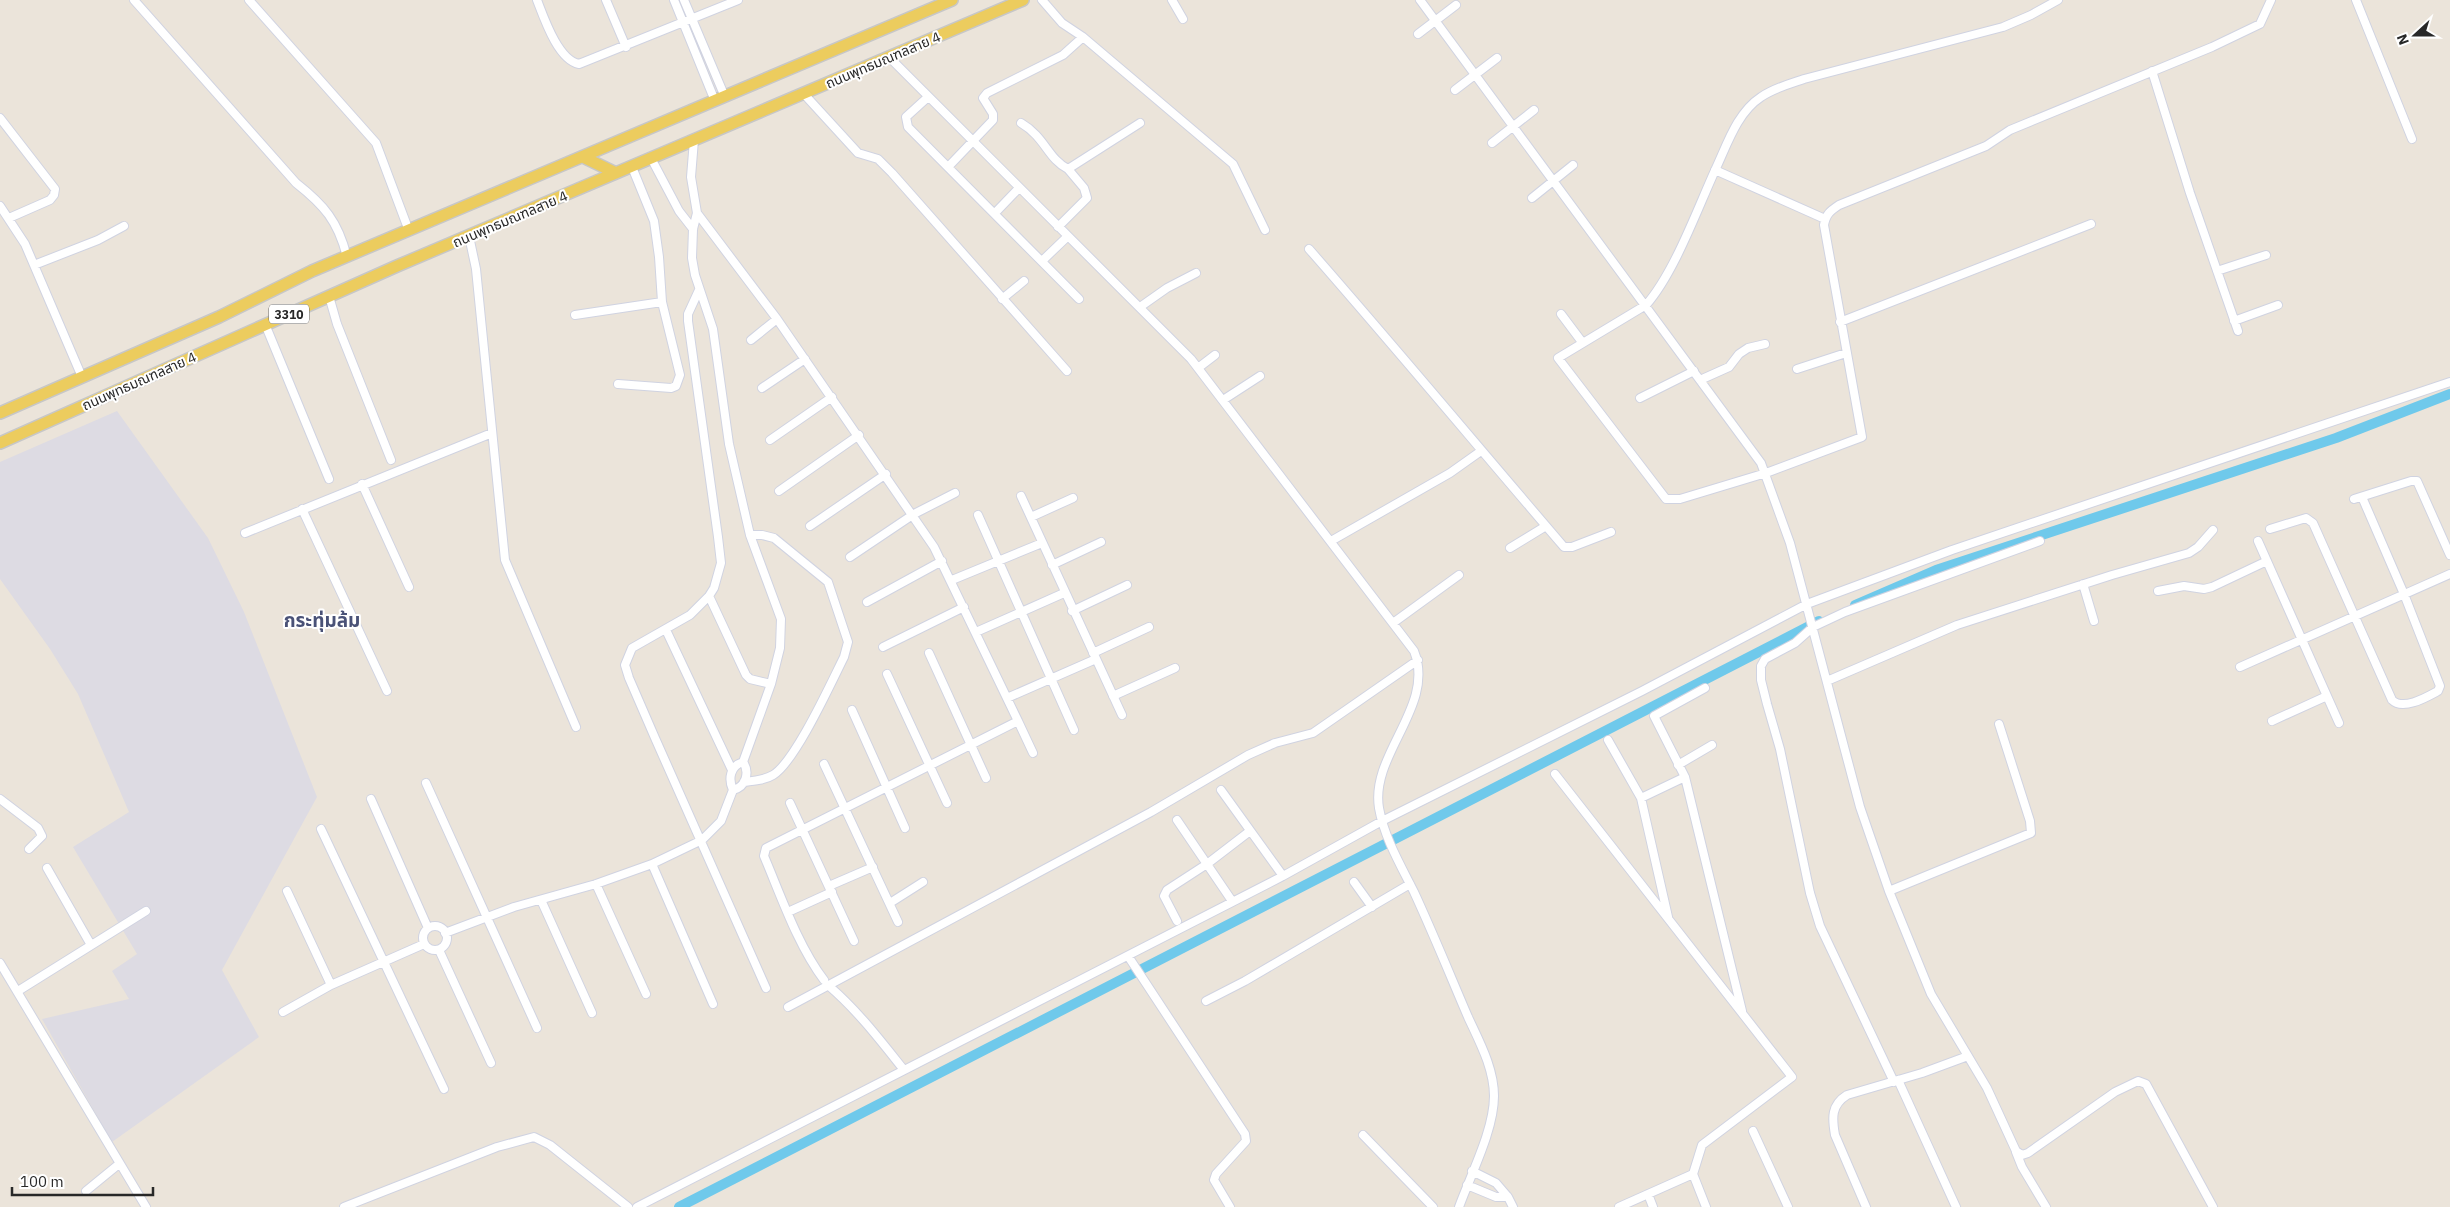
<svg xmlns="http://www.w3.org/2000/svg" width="2450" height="1207" font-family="'IBM Plex Sans','Noto Sans Thai',sans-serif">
<rect width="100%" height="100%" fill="#ebe4da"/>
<path fill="#dddbe3" d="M117,411L208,538L244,612L317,797L222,970L259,1037L112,1142L42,1019L129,999L112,971L137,954L73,847L129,812L78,694L50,649L0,579V462Z"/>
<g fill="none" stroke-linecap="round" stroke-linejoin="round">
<path stroke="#6fc9eb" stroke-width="10" d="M1855,605L1936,570L2336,438L2450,394
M679,1207L1819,621"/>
<defs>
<path id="minor" d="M134,0L296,183C324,205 338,221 347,257
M249,0L376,143L409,231
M537,0C544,18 558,60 579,64L738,0
M606,0L626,47
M674,0L715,101
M684,0L725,97
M1172,0L1183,19
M1420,0L1761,463L1790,543L1860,807L1889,891L1931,994L1987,1088L2016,1151L2022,1155L2028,1153L2115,1092L2138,1081L2146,1084L2213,1207
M2058,0L2031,15L2003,27L1804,79C1789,84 1774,88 1761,97C1738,112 1728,142 1717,166C1698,207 1675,272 1646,305L1558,358L1666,499H1680L1766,473L1862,437L1824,225C1826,214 1830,211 1839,205L1986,146L2010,130L2212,47L2260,24L2271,0
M2356,0L2412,139
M1418,34L1456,5
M1083,37L1233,164L1265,230
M889,57L1191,359L1414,651C1436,706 1370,754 1379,808C1384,837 1401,866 1414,892C1433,933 1450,975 1468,1017C1479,1041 1494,1068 1494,1096C1494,1130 1471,1174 1459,1207
M2152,71L2190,193L2238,331
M1455,90L1497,58
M804,94L858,153L878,159L892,173L1067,371
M928,97L906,117L908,127L1079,299
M0,118L55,189L54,195L50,200L9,218
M1021,123C1045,137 1048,159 1068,169
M694,140L691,177L697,213L693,229L692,258L695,275L713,329L729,444L750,535L781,619L780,648L771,684L743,762C750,772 746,787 733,790
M1492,143L1534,110
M651,158L679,211L693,229
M949,166L993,120V114L983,98L987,93L1063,55L1083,37L1062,23L1042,0
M1715,170L1825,219
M1532,198L1573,165
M0,206L25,244L82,377
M697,213L777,319L934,547L1018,721
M995,213L1019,188
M1058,227L1087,198L1084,188L1068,169L1140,123
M469,236L476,269L505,560L576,727
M1309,249C1395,347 1479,448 1564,547H1572L1611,532
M1043,260L1067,237
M34,265L98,240L124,226
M2217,271L2266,255
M699,290L688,314V321L718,537L721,563L714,588L709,596L690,615L632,648L625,665L629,678L655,738L766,988
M329,296L337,324L391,460
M1002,299L1024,281
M1140,307L1167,288L1196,273
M1561,314L1582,342
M575,315L662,302
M2234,321L2278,305
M1840,322L2091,224
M265,324L329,479
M751,340L777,319
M1198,368L1215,355
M1797,369L1846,353
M1700,380L1729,367L1739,354L1748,348L1765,344
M618,384L671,388L676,386L680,375L662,302L659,257L654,221L632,167
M762,388L805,359
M1640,398L1694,371
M1223,400L1260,376
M770,440L832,397
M362,484L409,587
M779,491L859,435
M1021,496L1122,715
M2354,499L2411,481H2417L2450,555
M302,509L387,691
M978,515L1074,730
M1031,517L1073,498
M810,526L886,474
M2270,529L2306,518L2313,523L2392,700C2403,711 2427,697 2438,691L2440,686L2404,594L2362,497
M245,533L492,433
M1331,541L1450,473L1481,451
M2258,541L2339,723
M1510,548L1546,526
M850,557L914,514L955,493
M1052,565L1101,542
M952,580L1042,543
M2083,584L2094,621
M2158,591L2184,586L2204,589L2212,587L2267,561
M709,596L746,675L750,679L771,684
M867,602L942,561
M1072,611L1127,585
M1393,623L1459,575
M666,630L732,770
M976,632L1064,593
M883,647L964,607
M929,653L986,778
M1093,653L1149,627
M2240,667L2450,574
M887,674L947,803
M1827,681L1957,625L2112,575L2189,553L2198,547L2213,530
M1705,688L1654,716L1685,777L1742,1011
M1113,696L1175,668
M1007,698L1096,659
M852,710L905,828
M2272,721L2327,696
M1608,740L1641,798L1668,917
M824,764L898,922
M1678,765L1712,745
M1555,774L1792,1077L1702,1145L1693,1174L1619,1207
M744,782C754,781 765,780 773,775C795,762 831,683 844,657L848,642L828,582L774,538L762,535H750
M426,783L537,1028
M1221,790L1283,876
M1641,798L1685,777
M0,799L38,828L42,836L29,849
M371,799L428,928
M790,803L854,941
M1177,820L1232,901
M321,829L444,1089
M652,864L713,1004
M47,868L91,945
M1354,882L1372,907
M596,884L646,994
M829,886L873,867
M287,891L331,985
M1889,891L2031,833L2030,821L1999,724
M541,900L592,1013
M890,903L923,882
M788,912L832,892
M1177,921L1164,896L1167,890L1207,864L1250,831
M423 938a12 12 0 1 1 24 0a12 12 0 1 1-24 0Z
M445,933L514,907L596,884L652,864L702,840L721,821L733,790C728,779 730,766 743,762
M439,950L491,1063
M1128,956L1245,1134L1246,1141L1216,1174L1214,1180L1230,1207
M0,963L146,1207
M824,980C798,946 781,896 764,856L766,848L1018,721L1033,753
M829,986C858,1011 880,1040 904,1070
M18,991L146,911
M1206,1001L1245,981L1410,884
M788,1007L1151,812L1248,755L1275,743L1313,733L1418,660
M283,1012L331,985L424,944
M1898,1080L1956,1207
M1894,1082L1820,926L1810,893L1780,749L1767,704L1761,680V666L1765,659L1795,643L1813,627L1845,612L2040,541
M1753,1131L1788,1207
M1363,1135L1433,1207
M2016,1152L2022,1167L2046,1207
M1693,1174L1706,1207
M1467,1185L1496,1197H1508L1496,1183L1472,1171
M86,1191L119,1164
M1648,1194L1653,1207
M1508,1197L1513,1207
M344,1207L497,1147L534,1137L550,1145L628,1207
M637,1207L1283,876L1382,821L1642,691L1807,604L1952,550L2450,382
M1866,1207L1835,1135C1832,1118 1831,1105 1847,1095L1922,1073L1968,1056"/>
<path id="primary" d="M583,157L616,173
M0,413L219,317L312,271L952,0
M0,443L397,266L1023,0"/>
</defs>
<use href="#minor" stroke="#d0d3e1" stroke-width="10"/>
<use href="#primary" stroke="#c7c7c7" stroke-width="14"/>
<use href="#minor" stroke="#fff" stroke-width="8"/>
<use href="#primary" stroke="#eccc5e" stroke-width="11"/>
</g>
<g text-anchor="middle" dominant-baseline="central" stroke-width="4" stroke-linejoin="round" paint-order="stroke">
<rect fill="#fff" stroke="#686868" stroke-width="1" x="269" y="304.5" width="40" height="19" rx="4"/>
<g font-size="12" font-weight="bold" fill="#282828">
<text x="289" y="314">3310</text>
</g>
<g font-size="14" fill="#282828" stroke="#fff">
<text transform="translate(883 60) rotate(-23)">ถนนพุทธมณฑลสาย 4</text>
<text transform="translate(510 219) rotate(-23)">ถนนพุทธมณฑลสาย 4</text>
<text transform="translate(139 381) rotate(-24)">ถนนพุทธมณฑลสาย 4</text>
</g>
<g font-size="19" font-weight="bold" fill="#4a5277" stroke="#fff">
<text x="322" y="620">กระทุ่มล้ม</text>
</g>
</g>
<g transform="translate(2415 35) rotate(249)" stroke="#ffffff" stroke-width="4" paint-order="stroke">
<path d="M0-4L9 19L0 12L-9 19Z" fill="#282828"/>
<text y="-8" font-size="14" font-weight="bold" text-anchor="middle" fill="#282828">N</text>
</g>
<path d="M12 1187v8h141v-8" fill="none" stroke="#282828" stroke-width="2.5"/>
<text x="20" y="1187" font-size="15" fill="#282828" stroke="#ffffff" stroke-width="4" paint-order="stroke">100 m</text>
</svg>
